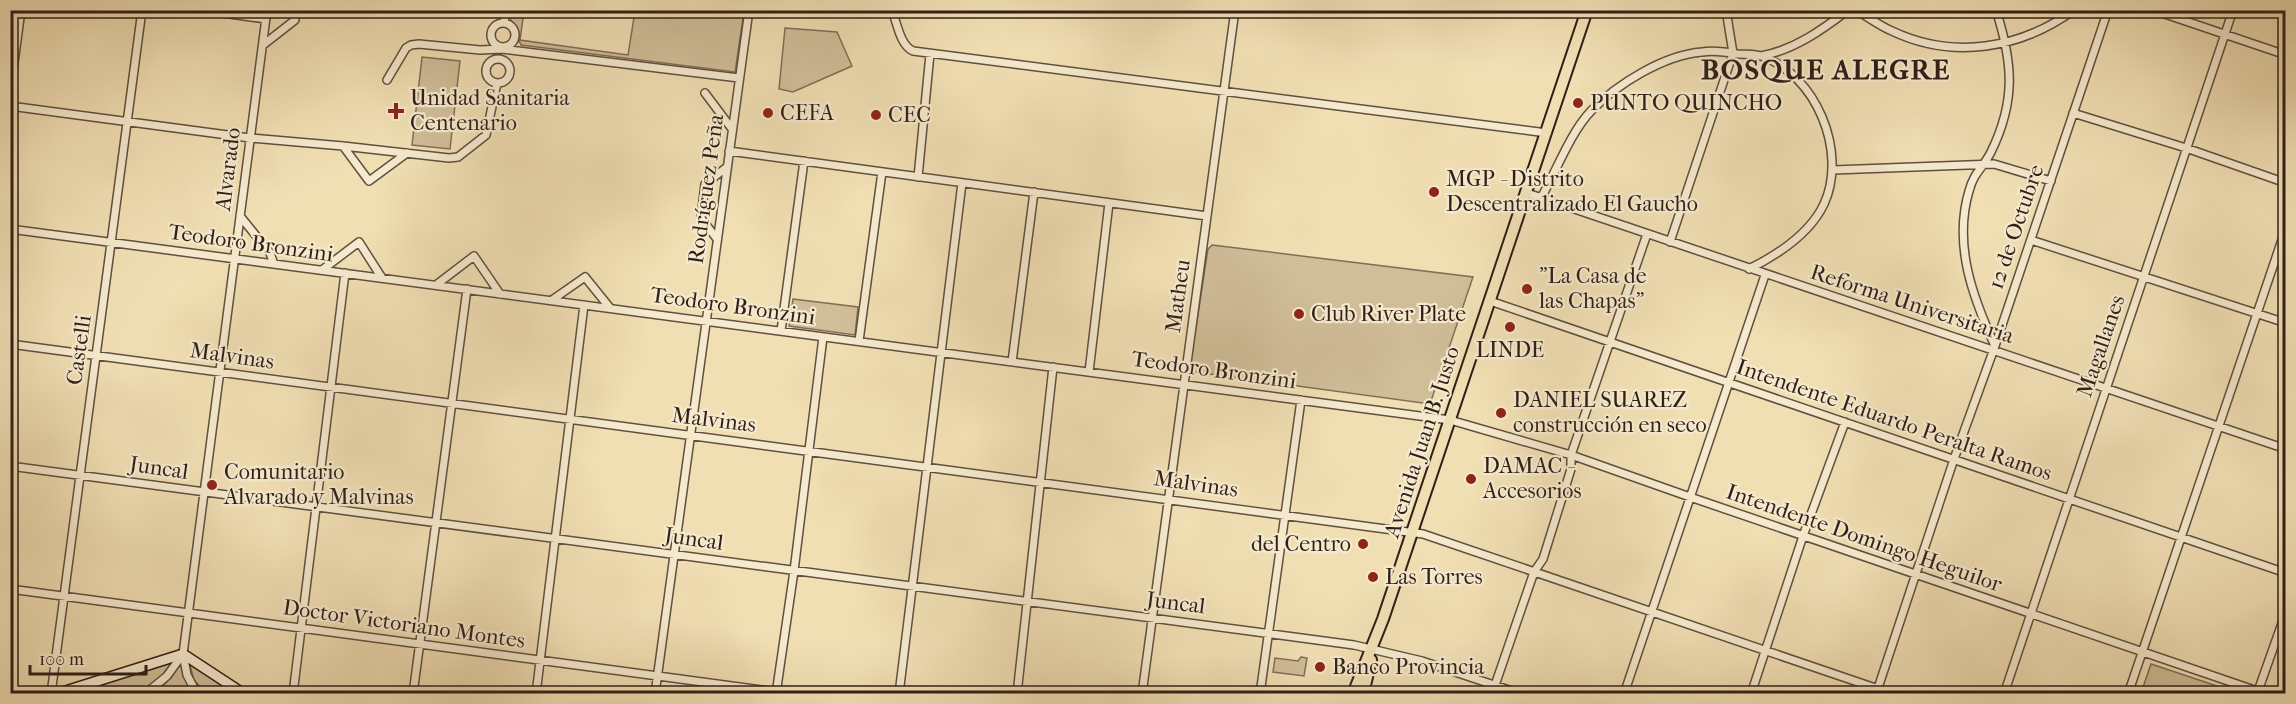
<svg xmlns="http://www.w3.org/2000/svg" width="2296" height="704" font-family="'IM FELL French Canon',serif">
<rect width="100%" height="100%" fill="#f1dfb4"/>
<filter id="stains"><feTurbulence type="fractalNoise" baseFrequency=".00333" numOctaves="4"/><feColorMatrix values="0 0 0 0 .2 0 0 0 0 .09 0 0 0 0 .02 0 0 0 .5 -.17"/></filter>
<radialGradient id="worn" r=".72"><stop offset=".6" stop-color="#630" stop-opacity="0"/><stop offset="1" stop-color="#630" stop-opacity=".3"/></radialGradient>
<path fill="#d0be99" stroke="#806e58" stroke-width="1.5" d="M510,11H524L520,40L628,55L635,11H744L735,72L521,45C517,39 520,36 517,30C513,22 509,21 510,11Z
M785,28L837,32L852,66L793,92L779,89Z
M422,57L460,61L450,149L412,145Z
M1212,245L1473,277L1430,404L1194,372L1190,367L1208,249Z
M793,299L858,307L855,335L789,326Z
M1301,657L1307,658L1304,676L1273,672L1275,658L1298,661Z
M173,661C157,701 107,694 72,694Z
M182,661L186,680L193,693L151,694L167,682Z
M189,662L237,693H206L194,680Z
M2151,664L2238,693H2141Z"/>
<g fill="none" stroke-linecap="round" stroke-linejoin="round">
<defs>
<path id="street" d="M201,10L266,19
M892,10C897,23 900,45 913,51L1547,133
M1856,10C1868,17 1880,26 1892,31C1953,60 2020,49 2074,10
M2153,10L2286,55
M504,23L506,10
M491 35a12 12 0 1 1 24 0a12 12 0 1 1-24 0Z
M263,45L295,20L294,10
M1761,56C1794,50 1822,30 1848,10
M486 71a12 12 0 1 1 24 0a12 12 0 1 1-24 0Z
M387,80L406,48L411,45L419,44L480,50L502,49L739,78
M10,93L21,10
M705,93L732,129
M10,106L250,138L343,146L449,158L458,157L486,135L497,83
M2073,113L2186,148L2286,183
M343,146L369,181L407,153
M729,151L1207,216
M1833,170L1994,164L2051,181
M918,177L930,54
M1527,193L2286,449
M1541,198C1556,172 1570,133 1591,111C1617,84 1664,55 1702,52C1713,50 1727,52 1738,54C1745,54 1754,54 1761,56C1816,74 1848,152 1824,204C1810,234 1777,255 1749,269
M240,216L270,253L274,264
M10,229L1450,420L1571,455L1690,497L2266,694
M717,239L701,218L705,184L727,167
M2031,240L2286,323
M1670,242L1733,53L1726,10
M322,270L359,242L382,278
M436,285L474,256L500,294
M552,300L585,277L610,308
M1490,301L2286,573
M781,331L804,161
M859,341L882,172
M10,344L1423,534L1893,694
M1995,346C1973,298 1953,245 1969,191C1974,172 1983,168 1991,152C2016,101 2013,63 1996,10
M1012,362L1034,192
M1089,372L1109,203
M10,466L1354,645L1422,661L1521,694
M10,589L792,694
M51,694L142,10
M145,694L167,676L183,654
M197,694L187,675L183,654L267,10
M293,694L345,273
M413,694L467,289
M536,694L584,305
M655,694L749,10
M776,694L794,571L823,337
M899,694L962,183
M1017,694L1053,367
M1142,694L1235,10
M1260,694L1301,400
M1492,694L1534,572L1543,559L1571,469V455L1647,234
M1624,694L1765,275
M1751,694L1803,536L1845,422
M1876,694L1954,459L1995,346L2108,10
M2004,694L2233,10
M2128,694L2286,228
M2257,694L2286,612"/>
<path id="secondary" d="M56,694L183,654L244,694"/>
<path id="primary" d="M1353,694L1383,619L1587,10
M1363,694L1371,660"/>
</defs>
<use href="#street" stroke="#604f3f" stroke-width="10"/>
<use href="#secondary" stroke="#301f18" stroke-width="12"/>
<use href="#primary" stroke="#301f18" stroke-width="14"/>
<use href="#street" stroke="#f6eace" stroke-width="7"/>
<use href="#secondary" stroke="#f6eace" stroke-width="9"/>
<use href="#primary" stroke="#f1dfb4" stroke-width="10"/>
</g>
<g fill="#8f2418" stroke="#f6eace" stroke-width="2">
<circle cx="1578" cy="103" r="6"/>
<path d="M393 102h6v6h6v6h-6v6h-6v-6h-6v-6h6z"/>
<circle cx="768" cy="113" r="6"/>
<circle cx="876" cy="115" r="6"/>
<circle cx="1434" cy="192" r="6"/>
<circle cx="1527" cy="289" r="6"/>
<circle cx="1299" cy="314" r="6"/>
<circle cx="1510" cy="327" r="6"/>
<circle cx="1501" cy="413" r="6"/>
<circle cx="1471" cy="479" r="6"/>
<circle cx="212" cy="485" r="6"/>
<circle cx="1363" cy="544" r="6"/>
<circle cx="1373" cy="577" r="6"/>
<circle cx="1320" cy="667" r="6"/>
</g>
<g text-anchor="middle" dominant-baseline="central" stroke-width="4.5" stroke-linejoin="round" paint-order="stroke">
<g font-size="22" fill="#301f18" stroke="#f6eace" text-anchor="start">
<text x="410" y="98">Unidad Sanitaria<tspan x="410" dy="25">Centenario</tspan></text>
<text x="1590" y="103">PUNTO QUINCHO</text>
<text x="780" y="113">CEFA</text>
<text x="888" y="115">CEC</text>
<text x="1446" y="179">MGP - Distrito<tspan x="1446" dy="25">Descentralizado El Gaucho</tspan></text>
<text x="1539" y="276">"La Casa de<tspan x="1539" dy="25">las Chapas"</tspan></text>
<text x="1311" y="314">Club River Plate</text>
<text x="1510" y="350" text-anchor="middle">LINDE</text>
<text x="1513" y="400">DANIEL SUAREZ<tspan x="1513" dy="25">construcción en seco</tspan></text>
<text x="1483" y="466">DAMAC -<tspan x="1483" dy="25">Accesorios</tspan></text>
<text x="224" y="472">Comunitario<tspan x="224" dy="25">Alvarado y Malvinas</tspan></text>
<text x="1351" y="544" text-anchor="end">del Centro</text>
<text x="1385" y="577">Las Torres</text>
<text x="1332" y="667">Banco Provincia</text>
</g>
<g font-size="22" fill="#301f18" stroke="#f6eace">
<text transform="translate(228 169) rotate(-83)">Alvarado</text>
<text transform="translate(706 189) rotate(-82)">Rodríguez Peña</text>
<text transform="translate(2016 227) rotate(-71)">12 de Octubre</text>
<text transform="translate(251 243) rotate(8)">Teodoro Bronzini</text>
<text transform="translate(1178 296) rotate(-82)">Matheu</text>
<text transform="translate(1912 304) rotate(18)">Reforma Universitaria</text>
<text transform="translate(733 306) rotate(8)">Teodoro Bronzini</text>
<text transform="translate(2101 346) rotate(-71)">Magallanes</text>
<text transform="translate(79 350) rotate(-82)">Castelli</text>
<text transform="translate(232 356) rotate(8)">Malvinas</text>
<text transform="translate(1214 370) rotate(8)">Teodoro Bronzini</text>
<text transform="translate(714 420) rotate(7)">Malvinas</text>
<text transform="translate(1894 420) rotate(19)">Intendente Eduardo Peralta Ramos</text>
<text transform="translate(1422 442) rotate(-72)">Avenida Juan B. Justo</text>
<text transform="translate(159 468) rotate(8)">Juncal</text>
<text transform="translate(1196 484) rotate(8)">Malvinas</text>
<text transform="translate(1864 538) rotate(19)">Intendente Domingo Heguilor</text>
<text transform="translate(694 539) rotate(8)">Juncal</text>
<text transform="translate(1176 603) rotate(7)">Juncal</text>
<text transform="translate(404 624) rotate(8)">Doctor Victoriano Montes</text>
</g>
<g font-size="28" font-weight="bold" letter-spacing="1.5" fill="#301f18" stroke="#f6eace">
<text x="1826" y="69">BOSQUE ALEGRE</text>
</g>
</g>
<rect width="2296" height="704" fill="none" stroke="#f1dfb4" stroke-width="36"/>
<rect x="12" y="12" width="2272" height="680" fill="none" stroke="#301f18" stroke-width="3"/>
<rect x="18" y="18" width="2260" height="668" fill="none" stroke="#301f18" stroke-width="1.5"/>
<path d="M30 665v9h116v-9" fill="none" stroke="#301f18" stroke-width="3"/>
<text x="39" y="665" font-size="18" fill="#301f18" stroke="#f6eace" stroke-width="4.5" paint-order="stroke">100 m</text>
<rect width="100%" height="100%" filter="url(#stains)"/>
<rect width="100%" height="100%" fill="url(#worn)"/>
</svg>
